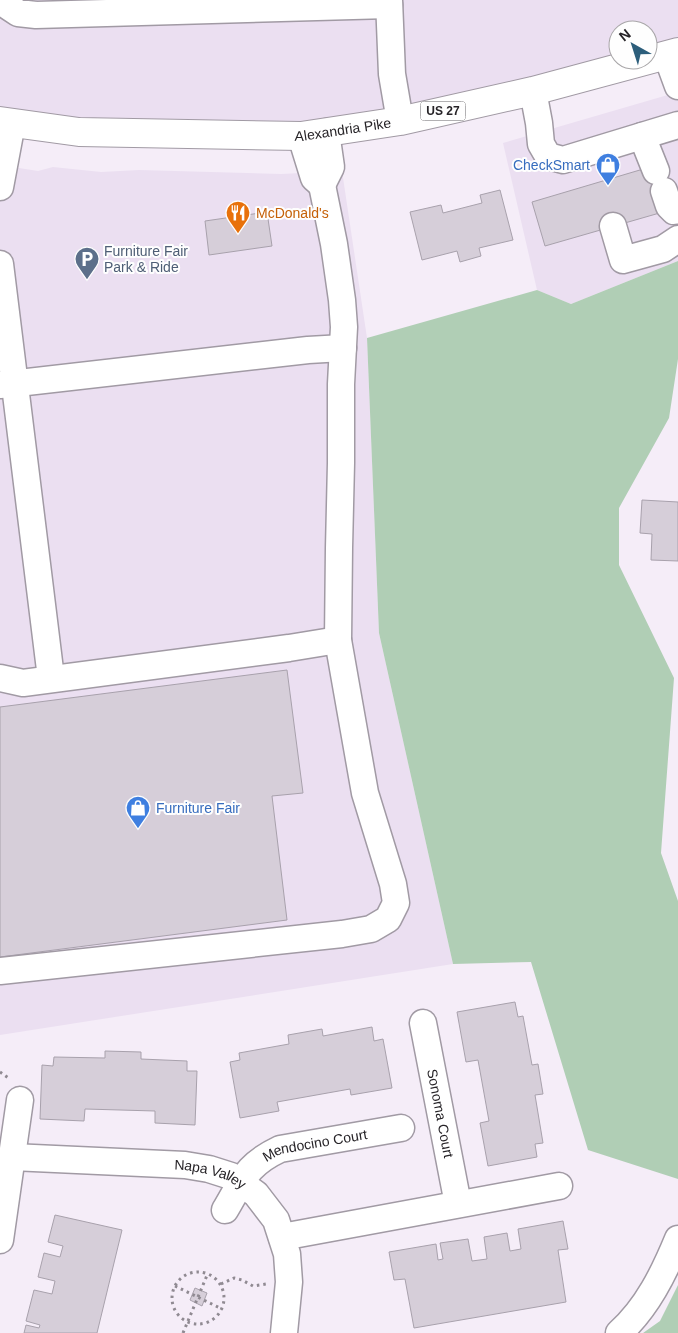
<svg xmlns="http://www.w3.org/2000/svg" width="678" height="1333" font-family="Arial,sans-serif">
<rect width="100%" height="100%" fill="#f5edf8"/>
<path fill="#ebdff1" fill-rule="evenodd" d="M0,0H678V52L533,91L400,121L301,136L79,132L0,121ZM618,30H648V60H618Z
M678,92V261L571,304L537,290L503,143Z
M0,165L38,171L53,167L101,172L139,170L281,174L342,171L367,338L379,633L453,964L0,1035Z"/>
<path fill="#b0ceb5" d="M678,261V359L669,418L619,508V565L674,678L661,853L678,901V1179L588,1150L531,962L453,964L379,633L367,338L537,290L571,304Z
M678,1285V1333H643L660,1321Z"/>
<path fill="#d6ced9" stroke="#a8a1ac" d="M650,167L663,212L545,246L532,202Z
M500,190L513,240L479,248L481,256L460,262L457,251L422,260L410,212L441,205L443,213L482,203L480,195Z
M267,212L272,246L209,255L205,221Z
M642,500L678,502V561L651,560L652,534L640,533Z
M287,670L303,793L272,796L287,920L0,957V707Z
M515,1002L518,1017L523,1016L532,1065L538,1064L543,1094L535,1095L543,1143L535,1144L537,1157L488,1166L480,1123L489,1121L478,1060L466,1062L457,1012Z
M372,1027L374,1041L383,1039L392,1088L351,1095L350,1089L277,1102L279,1111L240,1118L230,1062L240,1060L239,1053L289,1044L288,1035L322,1029L323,1036Z
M105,1051L141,1052V1059L187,1061V1071H197L195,1125L155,1123V1111L85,1109L84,1121L40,1119L42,1065L53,1066L54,1057L105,1058Z
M55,1215L122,1230L97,1333H24L26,1325L39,1328L40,1325L26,1321L34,1290L52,1294L55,1281L38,1277L44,1253L60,1257L63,1246L48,1242Z
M563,1221L568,1249L558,1250L566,1302L414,1328L405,1279L394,1280L389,1252L436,1244L438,1260L443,1259L440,1243L468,1239L472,1261L487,1259L484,1237L507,1233L510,1251L521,1249L518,1229Z
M195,1288L207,1293L202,1306L190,1300Z"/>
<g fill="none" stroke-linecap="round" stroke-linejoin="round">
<defs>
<g id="minor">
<path d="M389,0L392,74L400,121"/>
<path d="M0,1L18,13L36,15L389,5"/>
<path d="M667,56L678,86"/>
<path d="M533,91L539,123L541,144L548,156L563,160L678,125"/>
<path d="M301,136L314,178L322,185L331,167L326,132"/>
<path d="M642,136L656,171"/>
<path d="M0,187L12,123"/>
<path d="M664,191L669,206L674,211L678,210"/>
<path d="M613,226L623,260L663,249L678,239"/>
<path d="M0,264L51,678"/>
<path d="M0,385L308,350L343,348"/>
<path d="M0,678L23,683L289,648L338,640"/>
<path d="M0,971L342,934L371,929L388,919L396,903L393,884L365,793L338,640L339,548L341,463V384L344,327L342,300L334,244L322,185"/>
<path id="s1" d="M423,1023L458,1204"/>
<path id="s2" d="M12,1157L185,1165L209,1169L231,1176L256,1194L276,1220L287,1254L289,1282L284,1333"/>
<path id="s3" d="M225,1210C243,1180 246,1165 280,1149L401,1128"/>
<path d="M282,1237L559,1186"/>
<path d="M0,1240L20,1100"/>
<path d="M619,1333C647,1308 664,1273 678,1239"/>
</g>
<g id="highway">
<path id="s4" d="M0,121L79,132L301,136L400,121L533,91L678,52"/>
</g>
</defs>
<use href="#minor" stroke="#a19aa4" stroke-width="29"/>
<use href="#highway" stroke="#a19aa4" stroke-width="30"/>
<path stroke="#908a92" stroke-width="3" stroke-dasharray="2.5 4" stroke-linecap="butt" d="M0,1072L10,1079
M172 1298a26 26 0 1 1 52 0a26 26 0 1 1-52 0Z
M221,1284L234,1278L242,1280L253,1286L266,1284
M175,1286L222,1309
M183,1333L208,1273"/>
<use href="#minor" stroke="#fff" stroke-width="26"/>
<use href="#highway" stroke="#fff" stroke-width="28"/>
</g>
<defs>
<symbol id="shop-pin" viewBox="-11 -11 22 30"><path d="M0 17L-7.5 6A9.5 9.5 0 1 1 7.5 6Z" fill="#3f7fe0" stroke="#fefefe"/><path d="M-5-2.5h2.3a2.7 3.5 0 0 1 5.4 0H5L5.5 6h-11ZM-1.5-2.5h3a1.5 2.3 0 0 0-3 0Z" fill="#fff"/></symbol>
<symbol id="restaurant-pin" viewBox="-11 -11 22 30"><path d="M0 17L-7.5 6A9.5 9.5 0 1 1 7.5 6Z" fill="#e8710a" stroke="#fefefe"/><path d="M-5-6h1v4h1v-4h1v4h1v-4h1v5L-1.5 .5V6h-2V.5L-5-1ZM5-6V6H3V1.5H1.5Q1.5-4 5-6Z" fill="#fff"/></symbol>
<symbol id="parking-pin" viewBox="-11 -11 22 30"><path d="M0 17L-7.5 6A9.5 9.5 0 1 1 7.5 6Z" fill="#5c6f8a" stroke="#fefefe"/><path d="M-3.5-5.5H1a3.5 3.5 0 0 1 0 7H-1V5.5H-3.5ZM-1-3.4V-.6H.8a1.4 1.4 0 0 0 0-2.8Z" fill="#fff"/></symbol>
</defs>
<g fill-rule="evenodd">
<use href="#shop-pin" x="594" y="151" width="28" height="38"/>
<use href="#restaurant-pin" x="224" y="199" width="28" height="38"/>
<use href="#parking-pin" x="73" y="245" width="28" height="38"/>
<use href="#shop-pin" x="124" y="794" width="28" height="38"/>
</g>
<g text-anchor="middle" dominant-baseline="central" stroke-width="4" stroke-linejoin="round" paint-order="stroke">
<rect fill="#fefefe" stroke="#676568" stroke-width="1" x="420.5" y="101.5" width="45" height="19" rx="4"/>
<g font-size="12" font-weight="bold" fill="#262327">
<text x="443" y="111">US 27</text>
</g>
<g font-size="14" fill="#262327" stroke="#fefefe">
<text stroke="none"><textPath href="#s4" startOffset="344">Alexandria Pike</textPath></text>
<text stroke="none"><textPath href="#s1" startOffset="92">Sonoma Court</textPath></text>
<text stroke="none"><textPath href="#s3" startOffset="119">Mendocino Court</textPath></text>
<text stroke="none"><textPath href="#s2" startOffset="200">Napa Valley</textPath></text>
</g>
<g font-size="14" fill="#366cbe" stroke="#fefefe" text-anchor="end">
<text x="590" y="165">CheckSmart</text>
<text x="156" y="808" text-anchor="start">Furniture Fair</text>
</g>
<g font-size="14" fill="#c56008" stroke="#fefefe" text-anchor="start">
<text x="256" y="213">McDonald's</text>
</g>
<g font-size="14" fill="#4e5e75" stroke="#fefefe" text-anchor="start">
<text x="104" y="251">Furniture Fair<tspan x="104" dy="16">Park &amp; Ride</tspan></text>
</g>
</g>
<g transform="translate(633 45) rotate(321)"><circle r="24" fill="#fefefe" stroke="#a8a6a8"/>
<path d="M0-4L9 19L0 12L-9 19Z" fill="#2c5e7b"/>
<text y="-8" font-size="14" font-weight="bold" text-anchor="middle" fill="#262327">N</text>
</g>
</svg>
